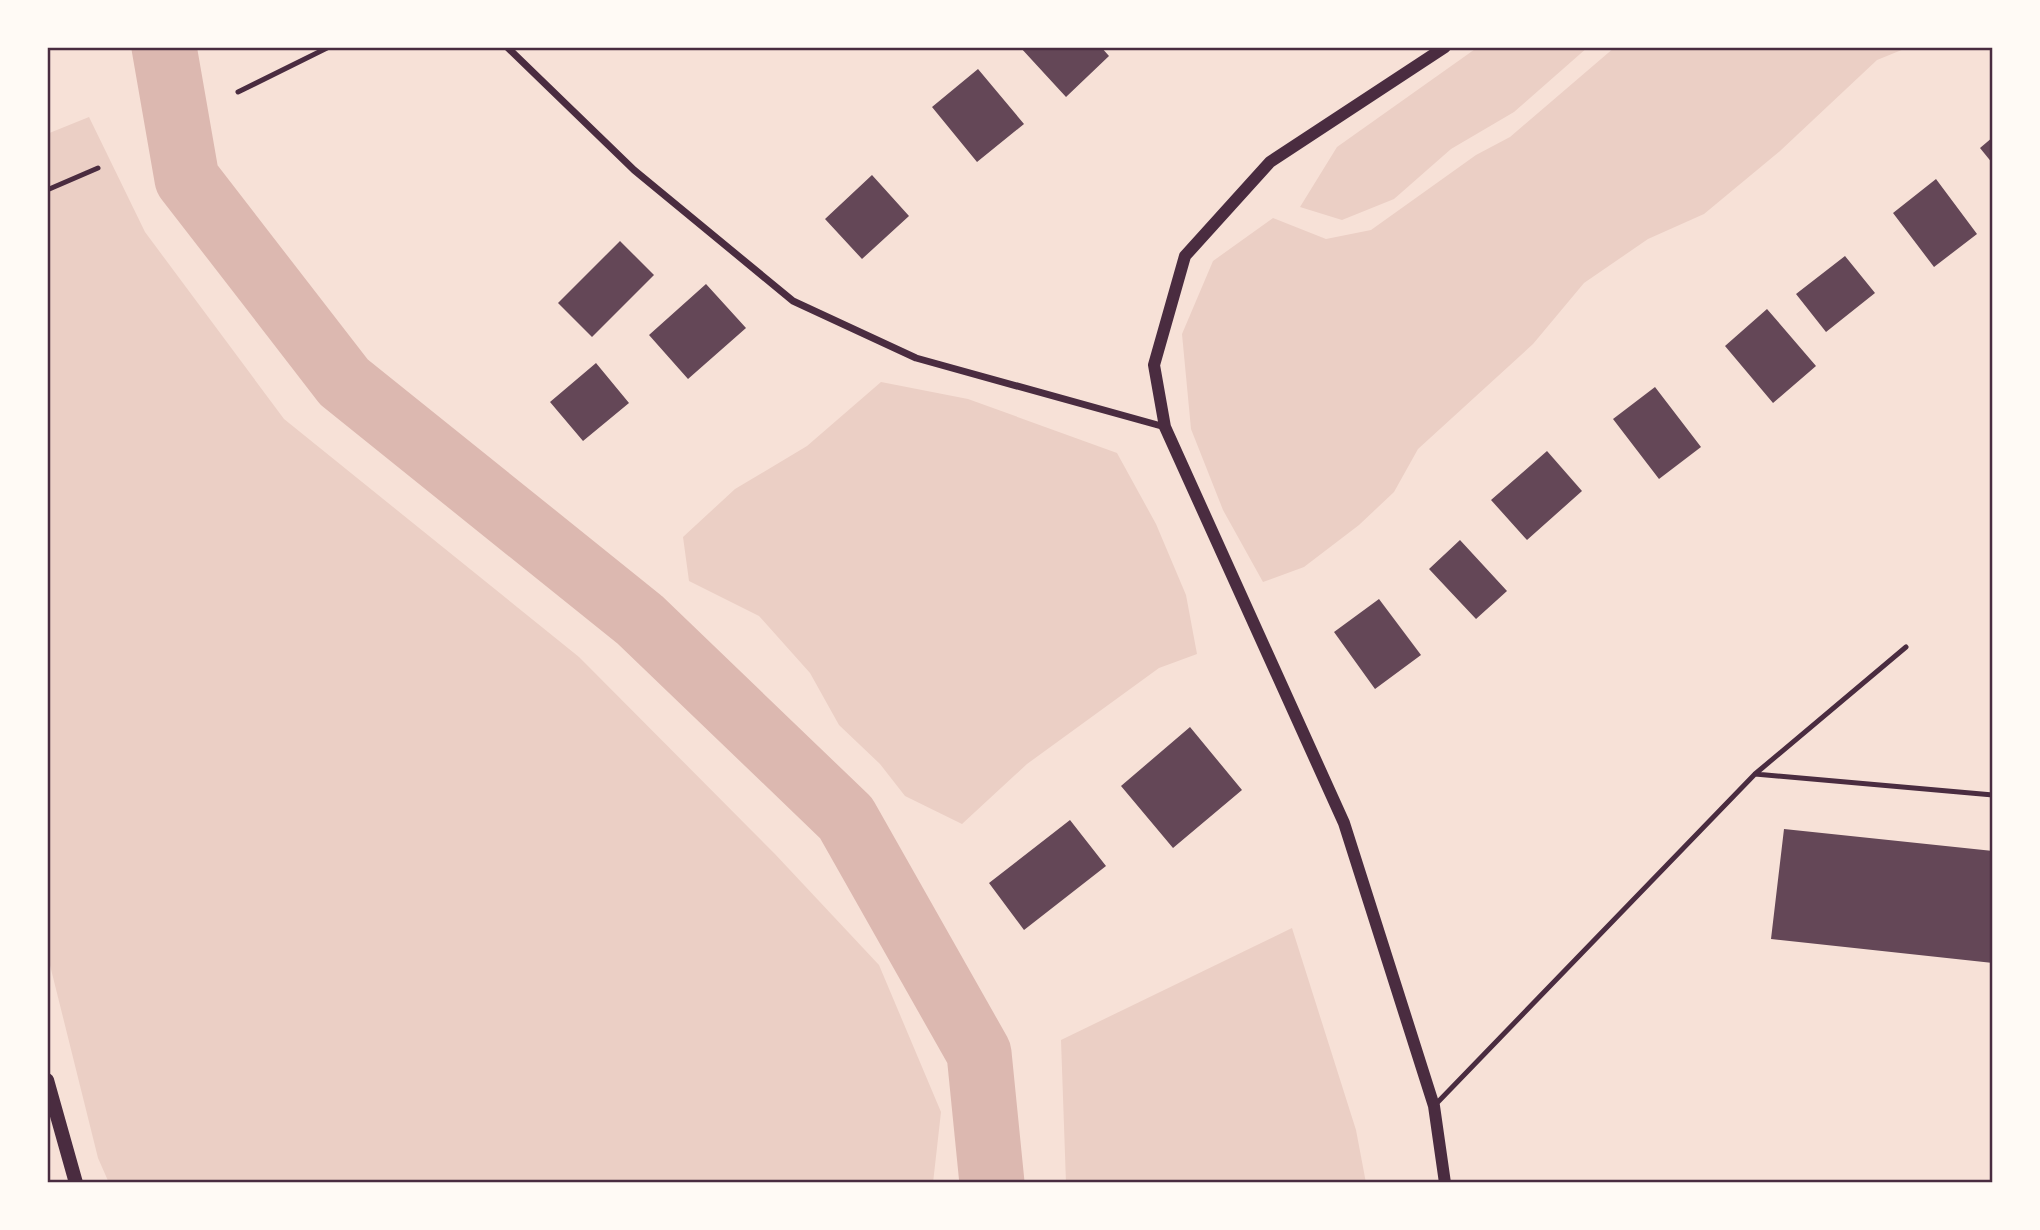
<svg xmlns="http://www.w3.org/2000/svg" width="2040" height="1230" font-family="Manrope,sans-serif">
<rect width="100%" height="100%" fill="#f7e1d7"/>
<path fill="#ebcfc5" d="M1478,47H1588L1514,112L1451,149L1394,199L1342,220L1300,207L1337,147Z
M1615,47H1909L1877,60L1780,151L1704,214L1648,239L1584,283L1533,344L1418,449L1394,492L1359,525L1304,567L1263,582L1223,510L1191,429L1182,334L1213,261L1273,218L1326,239L1371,230L1476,155L1510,137Z
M89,117L145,232L284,419L579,657L774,853L879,965L941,1112L933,1183H109L98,1158L47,953V134Z
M881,382L968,399L1117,453L1156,524L1186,595L1197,654L1159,668L1027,764L962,824L905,796L880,764L839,725L810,673L759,616L689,581L683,537L735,489L807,446Z
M1292,928L1356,1130L1366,1183H1066L1061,1040Z"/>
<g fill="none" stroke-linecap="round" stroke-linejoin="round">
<path stroke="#dcb8b0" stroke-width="65" d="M164,47L187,179L344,382L640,620L846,818L979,1053L992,1183"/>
</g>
<path fill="#644757" d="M1020,47H1101L1109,56L1066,97Z
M978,69L1024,124L977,162L932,107Z
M1993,137V164L1980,148Z
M872,175L909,216L862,259L825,219Z
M1936,179L1977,234L1934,267L1893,213Z
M620,241L654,275L592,337L558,303Z
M1845,256L1875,293L1826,332L1796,294Z
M706,284L746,328L688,379L649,335Z
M1767,309L1816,366L1773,403L1725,346Z
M596,363L629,403L583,441L550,402Z
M1655,387L1701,447L1659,479L1613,419Z
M1547,451L1582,491L1527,540L1491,500Z
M1460,540L1507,591L1476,619L1429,569Z
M1379,599L1421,655L1375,689L1334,632Z
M1190,727L1242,790L1173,848L1121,786Z
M1070,820L1106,866L1024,930L989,883Z
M1784,829L1993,851V963L1771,939Z"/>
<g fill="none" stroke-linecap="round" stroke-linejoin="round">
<path stroke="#4a2c40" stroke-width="5" d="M238,92L329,47
M47,190L98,168
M1755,774L1993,795
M1436,1104L1755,774L1906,647"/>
<path stroke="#4a2c40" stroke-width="7" d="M507,47L634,170L793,301L916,358L1165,427"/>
<path stroke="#4a2c40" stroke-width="12" d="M1445,1183L1434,1106L1344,823L1165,427L1154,365L1185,256L1270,162L1445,47"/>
<path stroke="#4a2c40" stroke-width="14" d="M47,1080L76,1183"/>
</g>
<rect width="2040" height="1230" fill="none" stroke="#fffaf5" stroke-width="98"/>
<rect x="49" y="49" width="1942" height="1132" fill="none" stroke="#4a2c40" stroke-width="2.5"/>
</svg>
